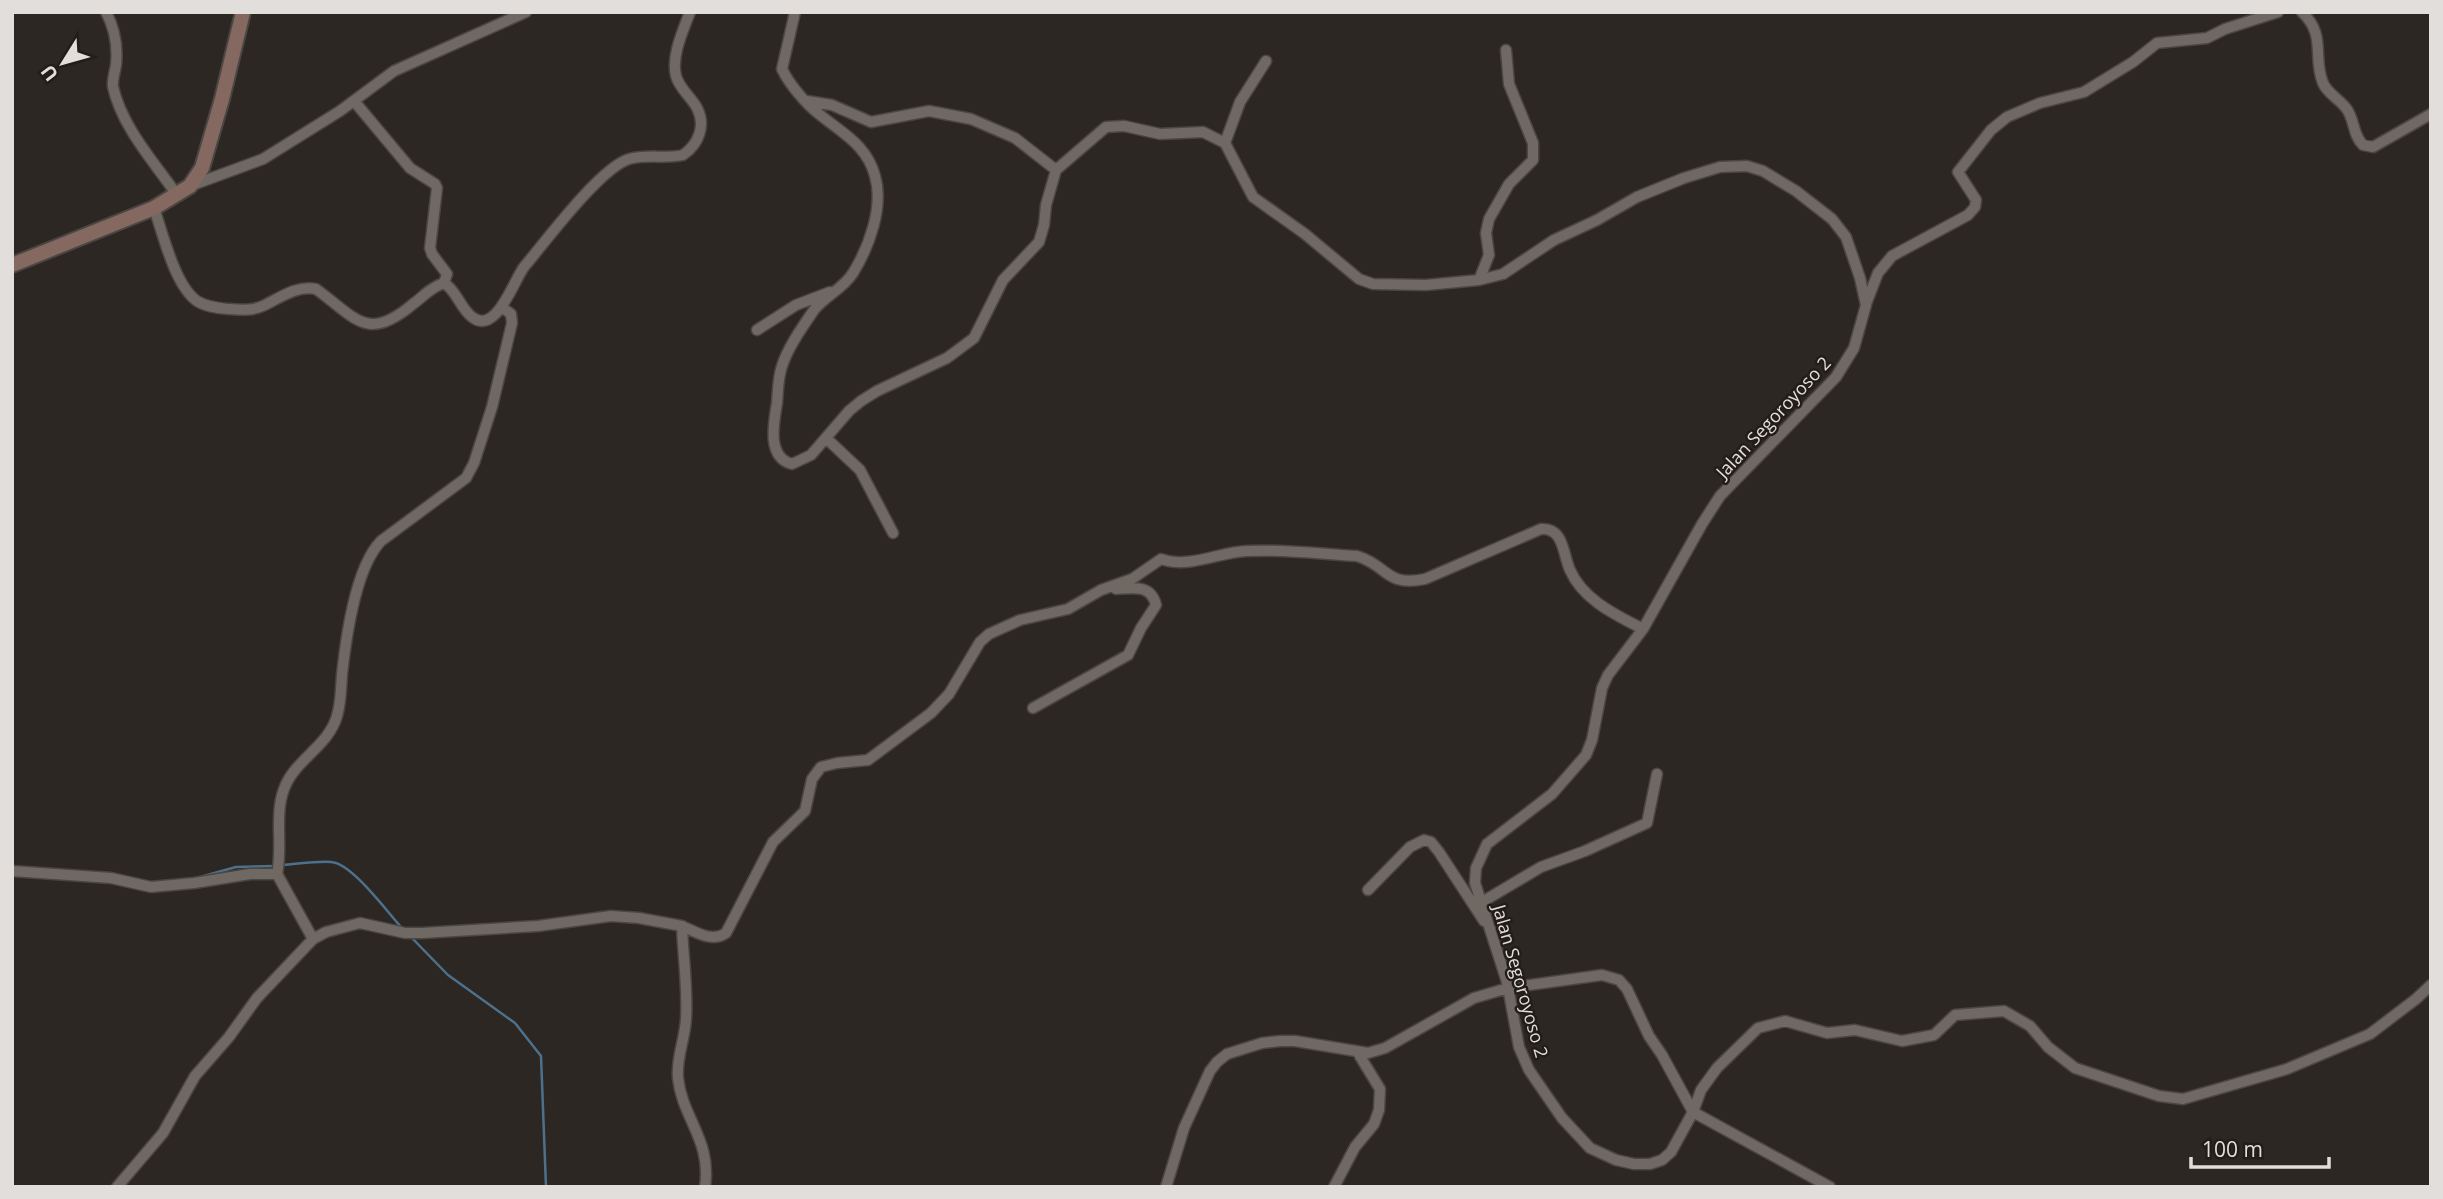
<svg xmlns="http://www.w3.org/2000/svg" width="2443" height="1199" font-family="'Open Sans',sans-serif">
<rect width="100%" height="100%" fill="#2d2723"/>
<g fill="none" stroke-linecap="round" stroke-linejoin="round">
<path stroke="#4d718c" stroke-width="2.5" d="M282,865C298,864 315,861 331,862C352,863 387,912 402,928
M200,877L236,867L275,866
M409,935L448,975L515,1023L541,1056L546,1187"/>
<defs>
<path id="street" d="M106,12C115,29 118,46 116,65C115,72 112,80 113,87C122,127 154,162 177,195
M795,12L782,69C789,84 806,104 819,114C842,133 867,145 875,176C884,207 869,247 853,273C843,289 825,296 814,310C803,326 788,347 782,366C778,377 778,391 777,403C774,422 766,457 792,464L811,455L849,411L861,401L877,391L947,358L974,338L1003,280L1039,242L1044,225L1046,205L1056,170L1106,127L1124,126L1160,134L1203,132L1225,143L1253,197L1305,234L1359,279L1373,284L1426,285L1479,280L1503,274L1554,240L1597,220L1637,197L1684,178L1720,167L1747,166L1763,171L1796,191L1832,219L1846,237L1860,278L1866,305L1854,348L1836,377L1720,496L1702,524L1643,629L1608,675L1602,688L1592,740L1586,755L1552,794L1487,844L1476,868L1475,883L1507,982L1519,1047L1529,1070L1562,1118L1590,1148L1616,1160L1634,1164H1650L1662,1160L1671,1152L1693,1112L1701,1090L1717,1068L1758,1028L1785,1021L1827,1033L1855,1030L1902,1041L1934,1035L1955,1015L2004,1011L2030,1026L2048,1047L2075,1068L2159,1096L2183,1099L2287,1069L2370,1034L2416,999L2431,985
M2302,12C2327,36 2312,56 2323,83C2328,95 2342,100 2348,111C2355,123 2353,135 2363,145L2373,147L2431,114
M354,101L410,168L435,184L437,188L430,248L432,254L447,274L444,283
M807,101L832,105L871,122L929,111L971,119L1015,138L1056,170
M1225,143L1240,102L1266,61
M190,186L263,159L340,111L394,71L526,12
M154,208C163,234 175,286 197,301C206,307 218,308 228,309C242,310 253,311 265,305C281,297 298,285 316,289C356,318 367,343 413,304C424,296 431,287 444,283C457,291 460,308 472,317C496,336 514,280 524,267C546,241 600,168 629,159C647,154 666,159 683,155C699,144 706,125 697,108C691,97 679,88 676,76C671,56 683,31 690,12
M1479,280L1489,255L1486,233L1489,219L1509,184L1533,160V143L1509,84L1506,50
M1866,304L1878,273L1892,256L1968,215L1975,207L1976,200L1958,172L1991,130L2007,117L2040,103L2084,92L2133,62L2157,43L2207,38L2225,29L2278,12
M757,330L796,305L830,292
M826,438L860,470L893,533
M1033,708L1128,655L1141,628L1156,605C1151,584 1133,588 1116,589
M12,871L111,878L151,887L194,883L250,874H277
M1368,890L1410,847L1424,840L1431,842L1439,852L1484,921
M1482,902L1541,867L1585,851L1647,823L1657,774
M682,926C696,932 712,943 726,933L773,842L805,811L812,779L821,767L837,763L868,760L931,713L949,694L980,642L989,634L1020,620L1068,609L1101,590L1132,579L1161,559C1189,569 1219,552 1247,551C1284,549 1321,554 1357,556C1389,566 1385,587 1425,579L1541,529C1564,527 1563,555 1570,570C1583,600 1616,615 1643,629
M313,939L277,874C283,847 274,815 284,789C295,759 328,747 337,716C341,703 341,688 342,674C346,638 355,568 381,541L466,478L474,463L492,407L512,323L511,314L503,308
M117,1187L163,1133L195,1076L229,1037L257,998L313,939L326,932L360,923L405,933H422L538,926L611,916L639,918L682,926C683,957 688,988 686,1019C685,1039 676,1058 678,1078C682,1118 712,1140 705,1187
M1166,1187L1184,1128L1210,1071L1217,1062L1227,1054L1262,1043L1280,1041H1295L1368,1053L1385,1048L1474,998L1508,988L1602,975L1619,980L1627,989L1649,1036L1662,1055L1693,1112L1830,1187
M1334,1187L1355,1147L1374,1124L1379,1110L1380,1089L1358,1053"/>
<path id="secondary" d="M12,265L154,208L190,186L202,168L222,99L243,12"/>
</defs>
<use href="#street" stroke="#4a4642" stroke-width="13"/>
<use href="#secondary" stroke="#4a4642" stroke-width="18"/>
<use href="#street" stroke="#6f6863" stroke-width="10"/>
<use href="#secondary" stroke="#85685f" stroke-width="14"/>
</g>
<g text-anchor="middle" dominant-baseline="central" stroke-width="5" stroke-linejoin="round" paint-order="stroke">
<g font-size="18" fill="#e1dedb" stroke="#231d19">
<text transform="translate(1773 417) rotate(-47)">Jalan Segoroyoso 2</text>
<text transform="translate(1521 981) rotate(74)">Jalan Segoroyoso 2</text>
</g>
</g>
<rect width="2443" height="1199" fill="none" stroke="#e1dedb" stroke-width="28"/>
<g transform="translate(63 63) rotate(233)" stroke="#231d19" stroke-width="5" paint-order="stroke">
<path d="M0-5L12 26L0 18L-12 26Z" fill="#e1dedb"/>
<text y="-10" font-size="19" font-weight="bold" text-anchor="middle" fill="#e1dedb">U</text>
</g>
<path d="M2191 1157v10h138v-10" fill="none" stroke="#e1dedb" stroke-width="3.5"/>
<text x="2202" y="1157" font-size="21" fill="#e1dedb" stroke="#231d19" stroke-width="5" paint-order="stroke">100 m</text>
</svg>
